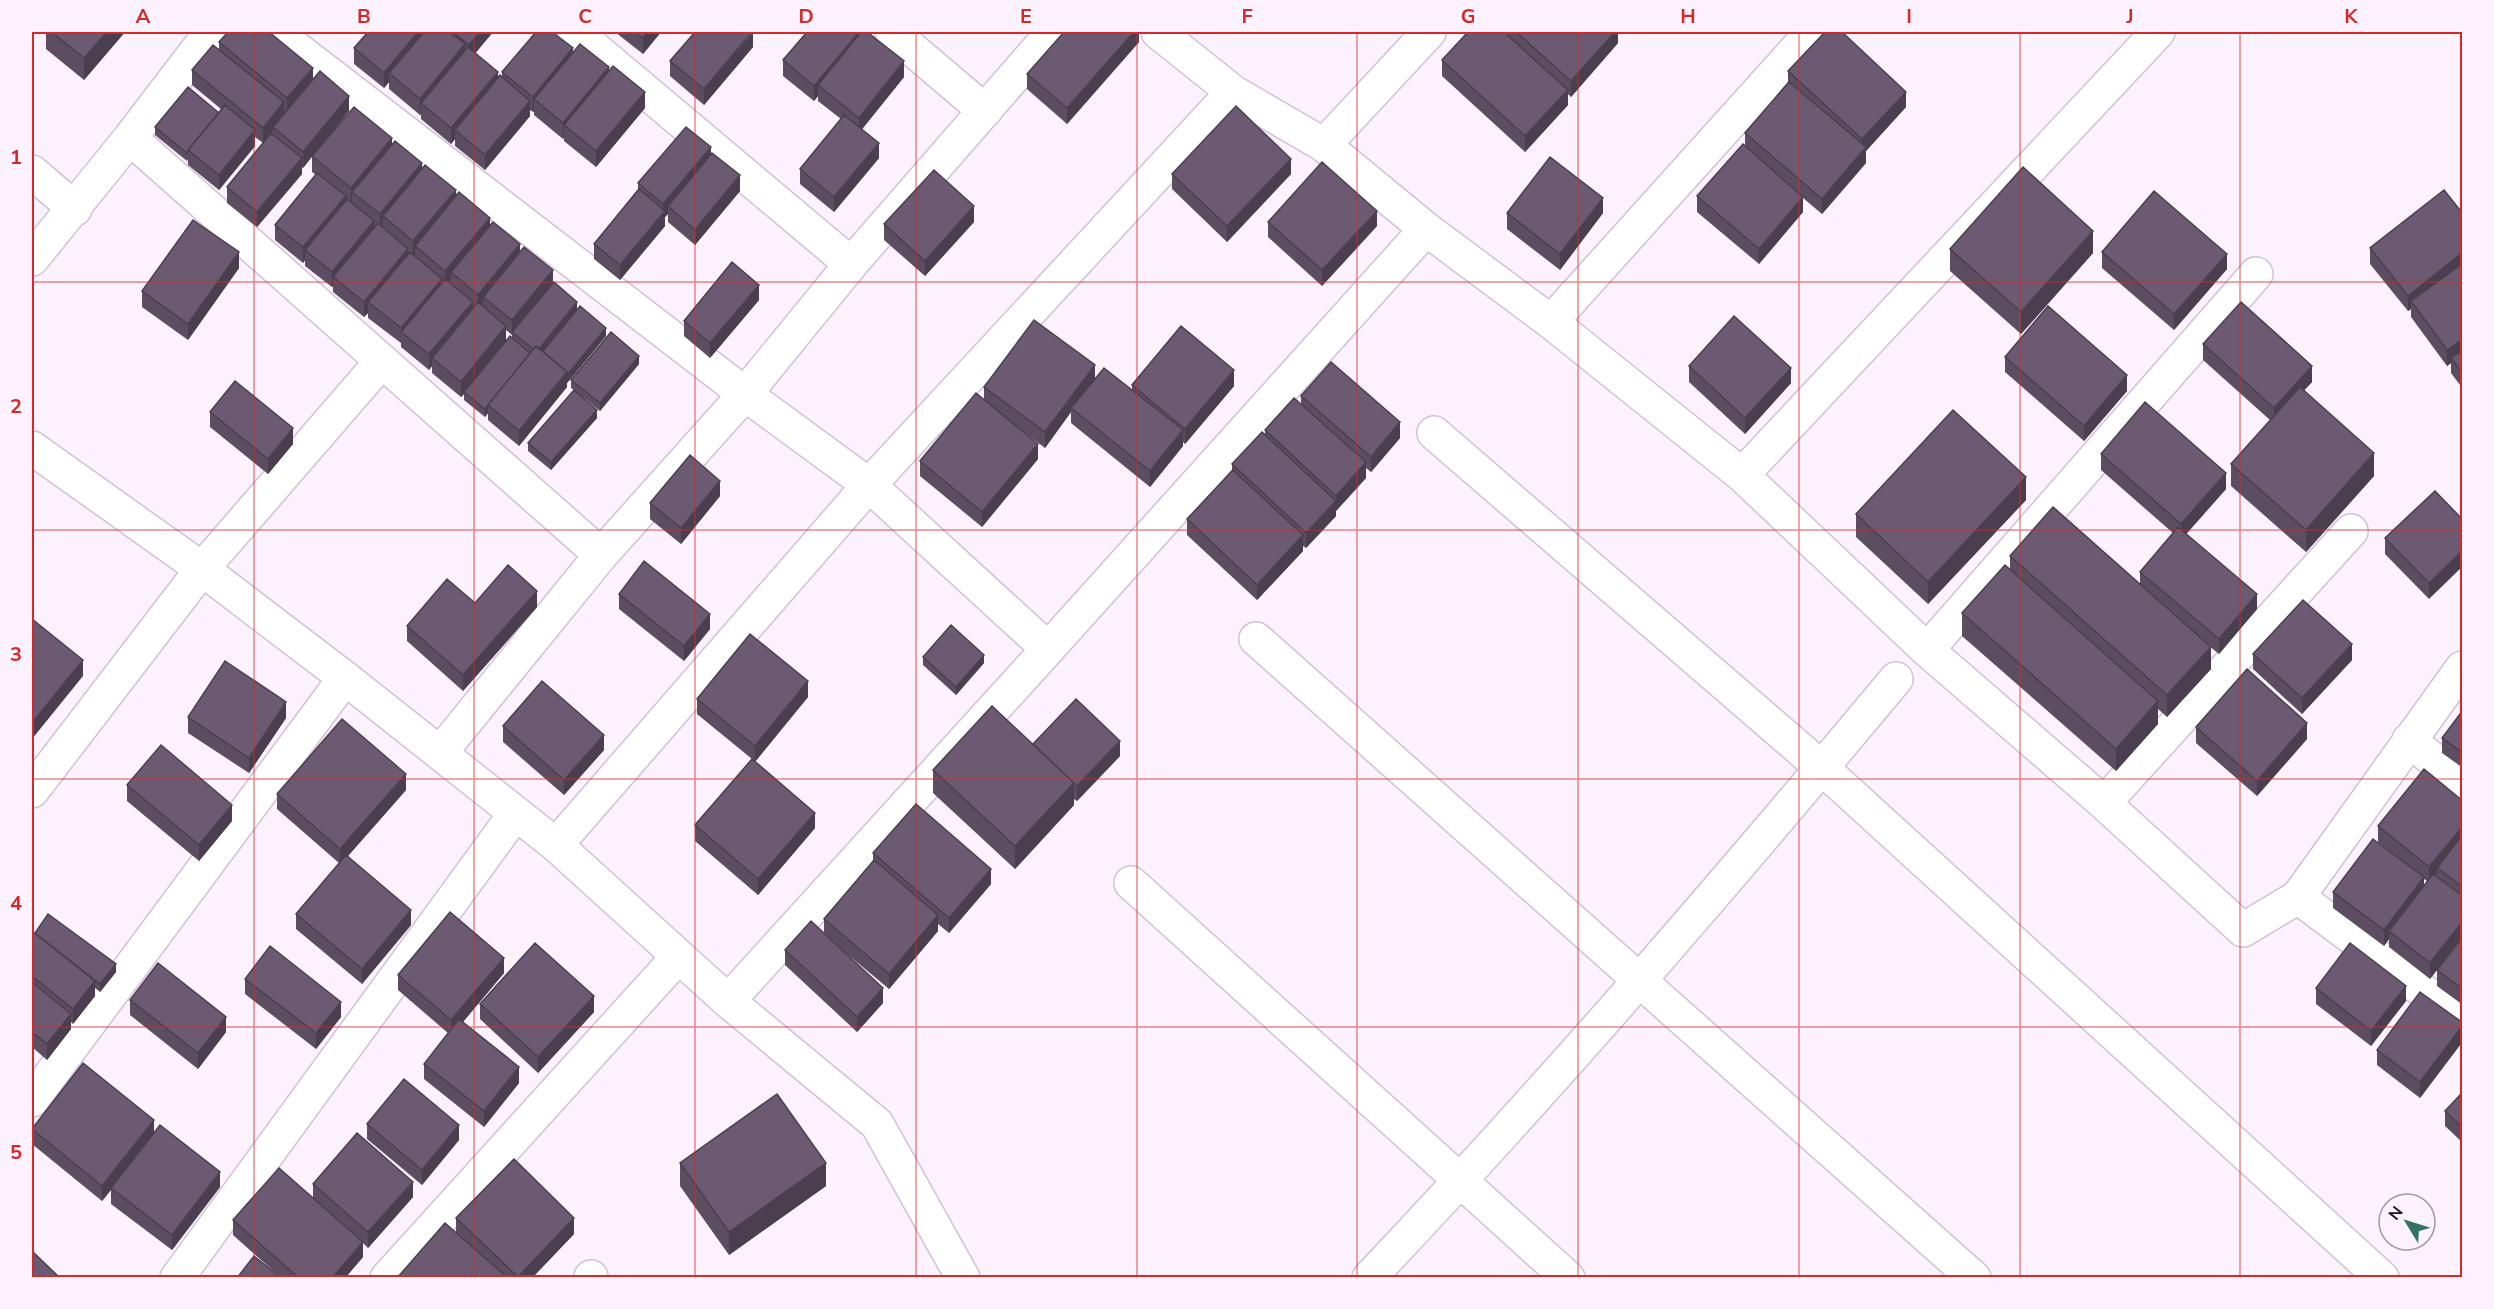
<svg xmlns="http://www.w3.org/2000/svg" width="2494" height="1309" font-family="'Nunito Sans',sans-serif">
<rect width="100%" height="100%" fill="#fbf2fd"/>
<g fill="none" stroke-linecap="round" stroke-linejoin="round">
<defs>
<path id="minor" d="M275,32L745,394L869,485L1233,92
M575,32L851,264
M892,32L985,111
M1158,32L1233,92L1324,145L1426,229L1551,322L1742,475L1927,650L2104,803L2243,930L2298,897L2462,1020
M130,138L601,555
M1324,145L1429,32
M32,172L75,209
M32,259L130,138L211,32
M1551,322L1812,32
M1434,433L1822,768L2382,1278
M32,448L202,569L345,678L556,845L728,1001L877,1124L963,1278
M1742,475L2158,32
M1256,639L1974,1278
M1048,649L1426,229
M1927,650L2256,274
M2409,740L2462,783
M440,753L601,555L745,394L851,264L1053,32
M32,791L202,569L382,361
M2104,803L2351,531
M556,845L869,485L1048,649L728,1001
M1131,883L1568,1278
M2298,897L2462,668
M32,1100L345,678
M591,1277V1278
M177,1278L515,814
M387,1278L678,957
M1369,1278C1552,1085 1725,884 1896,679"/>
</defs>
<use href="#minor" stroke="#d2bfd9" stroke-width="36"/>
<use href="#minor" stroke="#fff" stroke-width="33"/>
</g>
<path fill="#5c4d61" fill-rule="evenodd" d="M46,32H125L84,80L46,49Z
M368,32H493L475,53L498,78L502,77V72L573,53L609,72L645,108L596,167L564,141V137L563,139L534,115V111L533,112L530,110V116L485,170L455,146V139L451,144L421,119V114L420,115L389,89V82L384,88L354,64V48Z
M615,32H661L643,54Z
M1139,32V42L1067,124L1027,89V74Z
M1468,32H1618V43L1571,97L1568,94V105L1525,152L1442,76V60Z
M219,42L313,79L349,111L318,149L392,144L456,195L520,251L577,309L606,336L567,383V387L519,446L488,420V413L485,417L464,400V394L461,397L432,373V366L429,370L401,347V343L368,318V313L364,317L333,292V286L332,287L305,266V260L303,263L275,240V225L316,175L312,172V156L303,168L302,167V174L257,227L227,203V187L263,143L255,137V146L219,190L188,165V159L187,161L155,135V127L219,113L221,109L192,85V70L219,49ZM506,330L512,335V338L506,341Z
M753,47L704,105L670,76V61Z
M783,60L904,77L862,129L879,158L834,212L800,184V169L841,119L818,101V96L814,101L783,76Z
M1788,71L1906,107L1866,151V163L1822,214L1803,198V212L1759,264L1697,212V196L1745,146V133L1788,82Z
M711,155L740,191L695,245L668,222V214L665,217V226L620,280L594,259V244L638,189V183Z
M1172,174H1291L1227,242L1172,189Z
M1507,213H1603L1560,270L1507,229Z
M2463,214V389L2451,373V363L2447,366L2411,317V309L2408,311L2370,264V248Z
M974,222L925,276L884,240V224Z
M1268,222L1377,226L1322,286L1268,237Z
M1950,249L2093,253L2021,334L1950,271Z
M2102,252L2227,269L2174,330L2102,268Z
M239,268L188,340L142,307V291Z
M759,300L710,358L684,336V321Z
M2203,344L2312,382L2304,390L2374,476L2306,552L2231,486V464L2270,420L2203,360Z
M2005,357L2127,391L2084,441L2005,372Z
M639,364L600,411L583,397L597,418L551,470L528,451V443L574,390L571,388V380Z
M1689,366L1791,383L1745,434L1689,382Z
M1095,379L1132,390V385L1234,386L1185,444L1183,442V446L1150,487L1071,423V412L1045,448L1021,430L1038,459L982,527L920,476V461L984,399V387Z
M1301,396L1400,438L1371,472L1366,468V478L1336,511V516L1306,548L1303,546V551L1257,600L1187,535V519L1232,470V464L1265,434V430L1301,404Z
M210,412L293,444L268,474L210,427Z
M2101,454L2226,489L2186,534L2257,609L2219,654L2209,646L2211,669L2167,717L2158,709V724L2116,771L1962,636V613L2010,570V556L2140,584V572L2173,533L2101,470Z
M2435,491L2429,599L2385,554V538Z
M720,496L681,544L650,519V503Z
M2026,500L1928,604L1856,537V514Z
M619,594L710,629L684,661L619,609Z
M475,603L537,607L463,691L407,641V626Z
M2253,654L2352,660L2302,714L2253,669Z
M923,657L984,663L956,695L923,665Z
M808,697L755,761L815,828L758,895L695,841V825L752,759L697,714V699Z
M2463,710V768L2442,753V738Z
M188,717L286,718L249,773L188,733Z
M503,726L604,750L564,795L503,742Z
M2196,727L2307,739L2257,796L2196,743Z
M1033,745L1120,756L1077,801L1074,799V805L1015,869L933,793V770Z
M127,785L232,821L199,861L127,801Z
M406,790L348,856L411,925L362,984L296,929V914L339,863L277,809V794Z
M2463,801V1005L2437,986V970L2457,944L2430,979L2389,947V939L2384,946L2333,908V892L2391,852L2378,842V826ZM2424,879L2427,881L2424,885Z
M873,853L991,884L949,933L938,924V931L889,989L846,953L883,1003L857,1032L785,965V950L824,932V919L873,861Z
M32,933L116,972L100,992L95,988V996L73,1024L71,1022V1029L47,1060L32,1047Z
M504,973L463,1022L519,1083L484,1127L424,1079V1064L448,1033L398,990V975Z
M245,979L341,1017L316,1049L245,994Z
M2316,988L2406,1001L2371,1046L2316,1004Z
M130,1000L226,1032L198,1069L130,1015Z
M480,1004L594,1012L538,1073L480,1019Z
M2463,1023V1041L2420,1098L2377,1065V1050Z
M2463,1092V1143L2445,1126V1111Z
M367,1124L459,1140L422,1185L367,1139Z
M32,1128L154,1132L220,1187L172,1250L111,1204V1190L102,1201L32,1144Z
M680,1163L826,1186L729,1255L680,1186Z
M313,1184L413,1197L368,1248L363,1243V1257L345,1278H237L278,1275L233,1235V1220L313,1198Z
M456,1218L574,1234L532,1278H397L456,1232Z"/>
<path fill="#4b3f4f" d="M107,32H125L84,80V58Z
M418,32H431L389,73V82L384,88V73Z
M480,32H493L469,61V45Z
M648,32H661L643,54V38Z
M753,32V47L704,105V89Z
M859,32H867L818,85V96L814,101V86Z
M1134,32H1139V42L1067,124V108Z
M1615,32H1618V43L1571,97V81Z
M465,44V60L421,103V114L420,115V99Z
M573,48V64L534,99V111L533,112V97Z
M904,61V77L859,133V118Z
M609,67V83L564,125V137L563,139V123Z
M313,68V83L287,114V98Z
M498,72V87L455,130V139L451,144V128Z
M1568,90V105L1525,152V136Z
M645,92V108L596,167V151Z
M1906,92V107L1866,151V163L1822,214V199L1862,151V139Z
M349,96V111L303,168V152Z
M530,101V116L485,170V155Z
M284,102V118L273,127V131L263,144V128Z
M255,130V146L219,190V175Z
M392,138V153L352,192V203L351,204V188Z
M879,143V158L834,212V197Z
M711,147V162L668,206V214L665,217V226L620,280V265L663,213V204Z
M302,158V174L257,227V212Z
M1291,159V174L1227,242V226Z
M422,163V179L383,216V226L380,230V214Z
M740,175V191L695,245V230Z
M456,190V205L415,246V255L413,257V241Z
M346,196V212L305,250V260L303,263V247Z
M1803,197V212L1759,264V249Z
M1603,198V213L1560,270V254Z
M974,206V222L925,276V261Z
M1377,211V226L1322,286V270Z
M490,218V233L451,272V280L445,287V271Z
M374,221V236L333,277V286L332,287V272Z
M2093,231V253L2021,334V312Z
M520,244V260L483,297V304L478,311V295Z
M408,249V264L368,302V313L364,317V302Z
M239,252V268L188,340V324Z
M2463,252V267L2411,301V309L2408,311V296Z
M2227,254V269L2174,330V314Z
M553,270V285L512,332V335V320Z
M442,279V294L401,332V344V328Z
M759,285V300L710,358V343Z
M473,302V317L432,358V366L429,370V354Z
M577,302V310L536,360V352Z
M506,326V342L464,392V394L461,397V382Z
M606,328V336L567,383V387L519,446V431L567,372Z
M2463,339V355L2451,358V363L2447,366V350Z
M639,356V364L600,411V403Z
M1095,365V381L1071,408V412L1045,448V432Z
M2312,366V382L2274,423V408Z
M1791,368V383L1745,434V418Z
M1234,370V386L1185,444V429Z
M2127,375V391L2084,441V426Z
M488,405V413L485,417V409Z
M597,410V418L551,470V462Z
M1400,422V438L1371,472V457Z
M293,428V444L268,474V459Z
M1183,430V446L1150,487V471Z
M1038,444V459L982,527V512Z
M2374,453V476L2306,552V530Z
M1366,462V478L1336,511V496Z
M2226,473V489L2181,540V524Z
M2026,477V500L1928,604V582Z
M720,481V496L681,544V528Z
M1336,501V516L1306,548V533Z
M1303,535V551L1257,600V585Z
M2463,550V566L2429,599V583Z
M537,591V607L463,691V675Z
M2257,594V609L2219,654V639Z
M710,614V629L684,661V646Z
M2352,644V660L2302,714V698Z
M2211,647V669L2167,717V695Z
M984,655V663L956,695V687Z
M83,660V676L32,739V723Z
M808,681V697L755,762V746Z
M2158,701V724L2116,771V749Z
M286,702V718L249,773V758Z
M2307,723V739L2257,796V781Z
M604,735V750L564,795V780Z
M1120,741V756L1077,801V786Z
M406,774V790L340,865V849Z
M1074,783V805L1015,869V846Z
M232,805V821L199,861V845Z
M815,813V828L758,895V879Z
M2463,826V842L2437,868V873L2429,883V867Z
M991,869V884L949,933V918Z
M2424,877V892L2389,931V939L2384,946V930Z
M411,910V925L362,984V969Z
M938,915V931L889,989V974Z
M2463,921V936L2430,979V963Z
M504,958V973L451,1036V1020Z
M116,964V972L100,992V984Z
M95,981V996L73,1024V1009Z
M2406,986V1001L2371,1046V1031Z
M883,988V1003L857,1032V1017Z
M594,996V1012L538,1073V1057Z
M341,1002V1017L316,1049V1033Z
M71,1014V1029L47,1060V1044Z
M226,1017V1032L198,1069V1053Z
M2463,1025V1041L2420,1098V1082Z
M519,1067V1083L484,1127V1111Z
M154,1120V1136L102,1201V1186Z
M459,1125V1140L422,1185V1170Z
M826,1163V1186L729,1255V1232Z
M220,1172V1187L172,1250V1235Z
M413,1182V1197L368,1248V1232Z
M574,1218V1234L532,1278H518Z
M363,1242V1257L345,1278H332Z"/>
<path fill="#6b5a71" stroke="#4b3f4f" stroke-width="1.5" d="M52,32H107L84,58Z
M228,32H269L313,68L287,98L219,42Z
M368,32H418L384,73L354,48Z
M424,32H449L465,44L420,99L389,73Z
M453,32H480L469,45Z
M536,32H552L573,48L533,97L502,72Z
M634,32H648L643,38Z
M695,32H752L704,89L670,61Z
M807,32H859L814,86L783,60Z
M861,32H867L904,61L859,118L818,85Z
M1064,32H1134L1067,108L1027,74Z
M1468,32H1504L1568,90L1525,136L1442,60Z
M1516,32H1615L1571,81Z
M1825,32H1842L1906,92L1862,139L1788,71Z
M580,44L609,67L563,123L534,99Z
M213,45L284,102L263,128L192,70Z
M468,47L498,72L451,128L421,103Z
M613,66L645,92L596,151L564,125Z
M320,71L349,96L303,152L273,127Z
M500,75L530,101L485,155L455,130Z
M1789,82L1866,147L1822,199L1745,133Z
M188,87L219,113L188,150H189L187,153L155,127Z
M225,105L255,130L219,175L188,150Z
M1236,106L1291,159L1227,226L1172,174Z
M354,107L392,138L351,188L312,156Z
M844,115L879,143L834,197L800,169Z
M686,127L711,147L663,204L638,183Z
M271,133L302,158L257,212L227,187Z
M395,141L422,163L380,214L352,192Z
M1743,144L1803,197L1759,249L1697,196Z
M712,153L740,175L695,230L668,206Z
M1550,157L1603,198L1560,254L1507,213Z
M1322,162L1377,211L1322,270L1268,222Z
M425,165L456,190L413,241L383,216Z
M2023,167L2093,231L2021,312L1950,249Z
M934,170L974,206L925,261L884,224Z
M317,173L346,196L303,247L275,225Z
M639,189L665,211L620,265L594,244Z
M2444,190L2463,214V252L2408,296L2370,248Z
M2154,191L2227,254L2174,314L2102,252Z
M459,192L490,218L445,271L415,246Z
M347,199L374,221L332,272L305,250Z
M193,220L239,252L188,324L142,291Z
M493,222L520,244L478,295L451,272Z
M378,223L408,249L364,302L333,277Z
M524,247L553,270L512,320L483,297Z
M410,252L442,279L401,328L368,302Z
M732,262L759,285L710,343L684,321Z
M2463,263V339L2447,350L2411,301Z
M445,279L473,302L429,354L401,332Z
M554,282L577,302L539,349L536,346L533,349L512,332Z
M478,302L506,326L461,382L432,358Z
M2241,302L2312,366L2274,408L2203,344Z
M580,306L606,328L567,375V372L543,351Z
M2048,306L2127,375L2084,426L2005,357Z
M1734,316L1791,368L1745,418L1689,366Z
M1034,320L1095,365L1045,432L984,387Z
M1181,326L1234,370L1185,429L1132,385Z
M611,332L639,356L600,403L571,380Z
M510,336L530,353L485,409L464,392Z
M536,346L567,372L519,431L488,405Z
M2463,350V374L2451,358Z
M1331,362L1400,422L1371,457L1301,396Z
M1104,368L1183,430L1150,471L1071,408Z
M235,381L293,428L268,459L210,412Z
M2300,387L2374,453L2306,530L2231,464Z
M574,390L597,410L551,462L528,443Z
M976,393L1038,444L982,512L920,461Z
M1294,398L1366,462L1336,496L1265,430Z
M2145,402L2226,473L2181,524L2101,454Z
M1953,410L2026,477L1928,582L1856,514Z
M1262,432L1336,501L1306,533L1232,464Z
M690,455L720,481L681,528L650,503Z
M1233,470L1303,535L1257,585L1187,519Z
M2435,491L2463,520V550L2429,583L2385,538Z
M2053,507L2211,647L2167,695L2010,556Z
M2178,527L2257,594L2219,639L2140,572Z
M644,561L710,614L684,646L619,594Z
M508,565L537,591L463,675L407,626L447,579L475,603Z
M2005,565L2158,701L2116,749L1962,613Z
M2303,600L2352,644L2302,698L2253,654Z
M32,619L83,660L32,723Z
M951,625L984,655L956,687L923,657Z
M750,634L808,681L755,746L697,699Z
M225,661L286,702L249,758L188,717Z
M2247,669L2307,723L2257,781L2196,727Z
M542,681L604,735L564,780L503,726Z
M1076,699L1120,741L1077,786L1033,744Z
M992,706L1074,783L1015,846L933,770Z
M2463,710V753L2442,738Z
M342,719L406,774L340,849L277,794Z
M161,745L232,805L199,845L127,785Z
M752,759L815,813L758,879L695,825Z
M2424,769L2463,801V826L2429,867L2378,826Z
M916,804L991,869L949,918L873,853Z
M2463,834V887L2437,868Z
M2373,839L2424,877L2384,930L2333,892Z
M346,855L411,910L362,969L296,914Z
M874,860L938,915L889,974L824,919Z
M2433,874L2463,896V921L2430,963L2389,931Z
M450,912L504,958L451,1020L398,975Z
M48,914L116,964L100,984L35,933Z
M811,921L883,988L857,1017L785,950Z
M33,932L95,981L73,1009L32,976V933Z
M2463,936V989L2437,970Z
M535,943L594,996L538,1057L480,1004Z
M2350,943L2406,986L2371,1031L2316,988Z
M270,946L341,1002L316,1033L245,979Z
M158,963L226,1017L198,1053L130,1000Z
M32,982L71,1014L47,1044L32,1032Z
M2420,992L2463,1023V1025L2420,1082L2377,1050Z
M459,1019L519,1067L484,1111L424,1064Z
M83,1063L154,1120L102,1186L32,1129Z
M404,1079L459,1125L422,1170L367,1124Z
M2463,1092V1128L2445,1111Z
M777,1094L826,1163L729,1232L680,1163Z
M160,1125L220,1172L172,1235L111,1188Z
M357,1133L413,1182L368,1232L313,1184Z
M514,1159L574,1218L518,1277L456,1218Z
M279,1168L363,1242L332,1278H299L233,1220Z
M445,1223L508,1278H397Z
M33,1252L60,1278H32V1254Z
M254,1256L281,1278H237Z"/>
<path fill="none" stroke="#d62828" stroke-width="1.5" stroke-opacity="0.55" d="M254,32V1278M474,32V1278M695,32V1278M916,32V1278M1137,32V1278M1357,32V1278M1578,32V1278M1799,32V1278M2020,32V1278M2240,32V1278M32,282H2462M32,530H2462M32,779H2462M32,1027H2462"/>
<rect width="2494" height="1309" fill="none" stroke="#fbf2fd" stroke-width="66"/>
<g transform="translate(2407 1222) rotate(308)"><circle r="28" fill="#fbf2fd" stroke="#a098a2" stroke-width="1.5"/>
<path d="M0-4.5L10 22L0 15L-10 22Z" fill="#347361"/>
<text y="-9" font-size="16" font-weight="bold" text-anchor="middle" fill="#17101a">N</text>
</g>
<rect x="33" y="33" width="2428" height="1243" fill="none" stroke="#d62828" stroke-width="2"/>
<g font-size="20" text-anchor="middle" font-weight="bold" fill="#d62828">
<text x="143" y="23">A</text>
<text x="364" y="23">B</text>
<text x="585" y="23">C</text>
<text x="806" y="23">D</text>
<text x="1026" y="23">E</text>
<text x="1247" y="23">F</text>
<text x="1468" y="23">G</text>
<text x="1688" y="23">H</text>
<text x="1909" y="23">I</text>
<text x="2130" y="23">J</text>
<text x="2351" y="23">K</text>
<text x="16" y="164">1</text>
<text x="16" y="413">2</text>
<text x="16" y="661">3</text>
<text x="16" y="910">4</text>
<text x="16" y="1159">5</text>
</g>
</svg>
